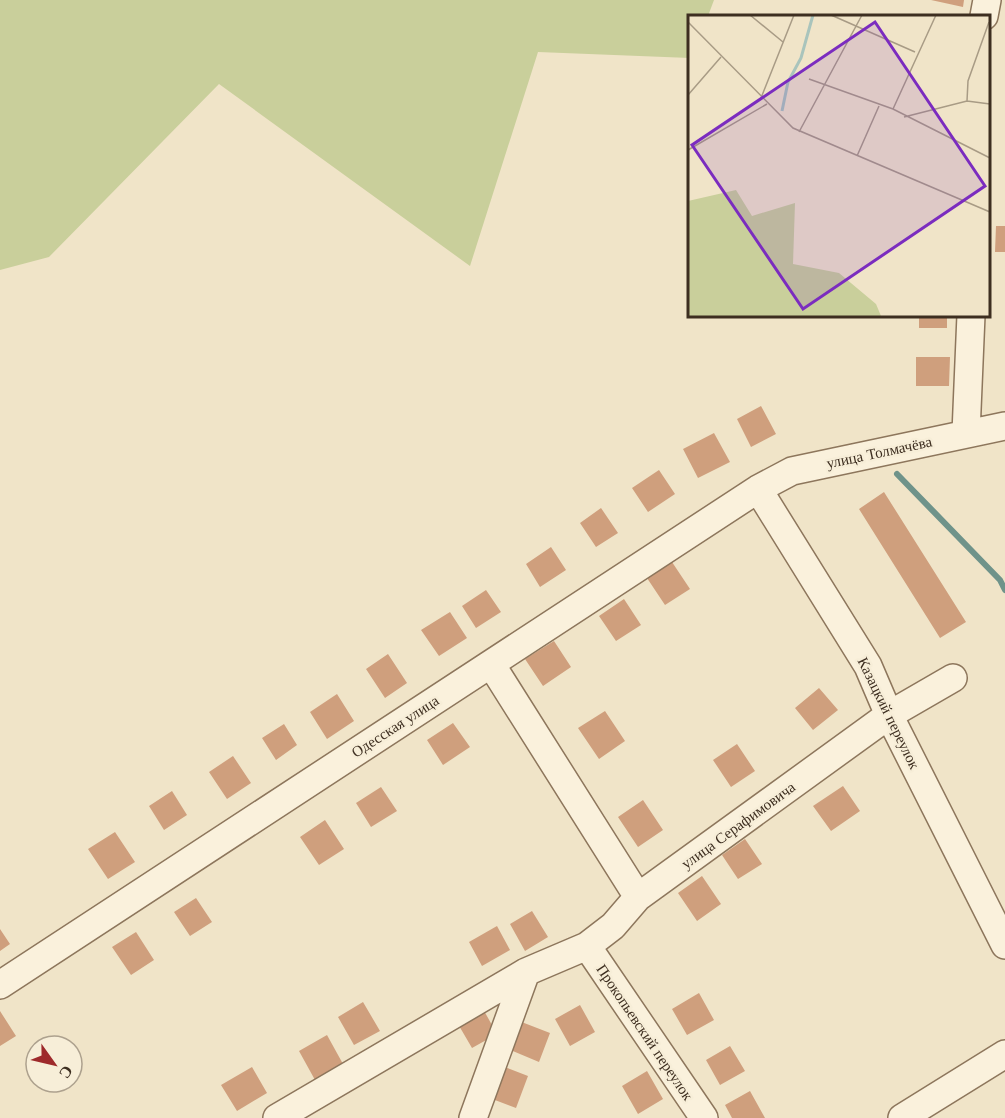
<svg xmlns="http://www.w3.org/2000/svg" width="1005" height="1118" font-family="'Libre Baskerville',serif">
<rect width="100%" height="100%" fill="#f0e4c8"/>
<path fill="#c9cf9b" d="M0,0H714L708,16H690V58L538,52L470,266L219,84L49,257L0,270Z"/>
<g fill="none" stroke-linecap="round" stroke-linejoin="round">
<path stroke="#6f938a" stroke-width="6" d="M897,474L1000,580L1005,590"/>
</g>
<path fill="#cf9f7d" d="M931,0H964L963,7Z
M996,226H1005V252H995Z
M919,315H947V328H919Z
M916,357H950L949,386H916Z
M761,406L776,434L751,447L737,419Z
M714,433L730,462L698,478L683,449Z
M659,470L675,494L648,512L632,488Z
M884,492L966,622L940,638L859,509Z
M601,508L618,533L596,547L580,523Z
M551,547L566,570L540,587L526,564Z
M670,559L690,589L665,605L645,575Z
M486,590L501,612L476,628L462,606Z
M624,599L641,625L616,641L599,616Z
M450,612L467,638L439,656L421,630Z
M554,641L571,667L543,686L525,659Z
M388,654L407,683L385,698L366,669Z
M819,688L838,710L813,730L795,708Z
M337,694L354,721L327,739L310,712Z
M605,711L625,741L599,759L578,728Z
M453,723L470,747L443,765L427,740Z
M284,724L297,745L276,760L262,738Z
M737,744L755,771L731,787L713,760Z
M233,756L251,783L227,799L209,772Z
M843,786L860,811L831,831L813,806Z
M381,787L397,811L371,827L356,803Z
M172,791L187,815L164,830L149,806Z
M643,800L663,830L638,847L618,817Z
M325,820L344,849L319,865L300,837Z
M115,832L135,862L108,879L88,849Z
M745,839L762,864L738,879L722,855Z
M702,876L721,904L697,921L678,893Z
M196,898L212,922L190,936L174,912Z
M532,911L548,937L525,951L510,924Z
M497,926L510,950L482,966L469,942Z
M0,929L10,944L0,951Z
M136,932L154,960L131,975L112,947Z
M699,993L714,1020L687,1035L672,1009Z
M363,1002L380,1031L354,1045L338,1017Z
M580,1005L595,1032L570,1046L555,1019Z
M483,1009L497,1034L472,1048L458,1024Z
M0,1011L16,1036L0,1046Z
M519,1021L550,1033L539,1062L508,1049Z
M327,1035L343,1064L315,1080L299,1051Z
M730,1046L745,1071L720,1085L706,1060Z
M500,1065L528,1076L516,1108L487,1097Z
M252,1067L267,1093L237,1111L221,1085Z
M647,1071L663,1099L638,1114L622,1086Z
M750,1091L765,1118H732L725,1105Z"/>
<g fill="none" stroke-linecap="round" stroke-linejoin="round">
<defs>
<path id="minor" d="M984,16L987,0
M966,433L971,315
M758,489L868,666L889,715L1005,945
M491,664L638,897
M587,946L704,1118
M0,985L758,489L792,471L1005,426
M277,1118L526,972L587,946L613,926L638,897L889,715L953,678
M473,1118L526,972
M902,1118L1005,1054"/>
</defs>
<use href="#minor" stroke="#8d765c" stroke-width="30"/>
<use href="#minor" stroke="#faf1dc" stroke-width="27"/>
</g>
<g text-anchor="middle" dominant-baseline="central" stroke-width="5" stroke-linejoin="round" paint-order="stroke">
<g font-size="15" fill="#3d2e20" stroke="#f7eed8">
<text transform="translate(879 452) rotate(-12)">улица Толмачёва</text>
<text transform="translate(889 713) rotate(64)">Казацкий переулок</text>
<text transform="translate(395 726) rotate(-33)">Одесская улица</text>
<text transform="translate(738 825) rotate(-36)">улица Серафимовича</text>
<text transform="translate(645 1032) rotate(56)">Прокопьевский переулок</text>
</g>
</g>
<g transform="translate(688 15)">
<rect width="302" height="302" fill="#f0e4c8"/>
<path d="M48,175L64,201L107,188L105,249L151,258L188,289L193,301H0V186Z" fill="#c9cf9b"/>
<path fill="none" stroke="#a9c4bc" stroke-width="3" d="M94,96L100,67L113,43L125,0"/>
<path fill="none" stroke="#a89b85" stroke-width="1.5" d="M62,0L95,27M143,0L227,37M0,7L105,113L302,197M121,64L205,94L302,143M0,80L33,42M73,83L106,0M279,86L280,66L301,7M205,94L248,0M216,102L279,86L302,89M111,117L174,0M0,135L79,89M169,141L191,91"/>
<path fill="#7b2cbf" fill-opacity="0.15" stroke="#7b2cbf" stroke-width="3" d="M187,7L297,171L115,294L4,130Z"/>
<rect width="302" height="302" fill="none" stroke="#3d2e20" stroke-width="3"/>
</g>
<g transform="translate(54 1064) rotate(124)"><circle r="28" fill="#f7eed8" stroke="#ada18e" stroke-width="1.5"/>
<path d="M0-4.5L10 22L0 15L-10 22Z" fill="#9e2a2b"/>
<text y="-9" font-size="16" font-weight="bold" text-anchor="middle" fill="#3d2e20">С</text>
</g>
</svg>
